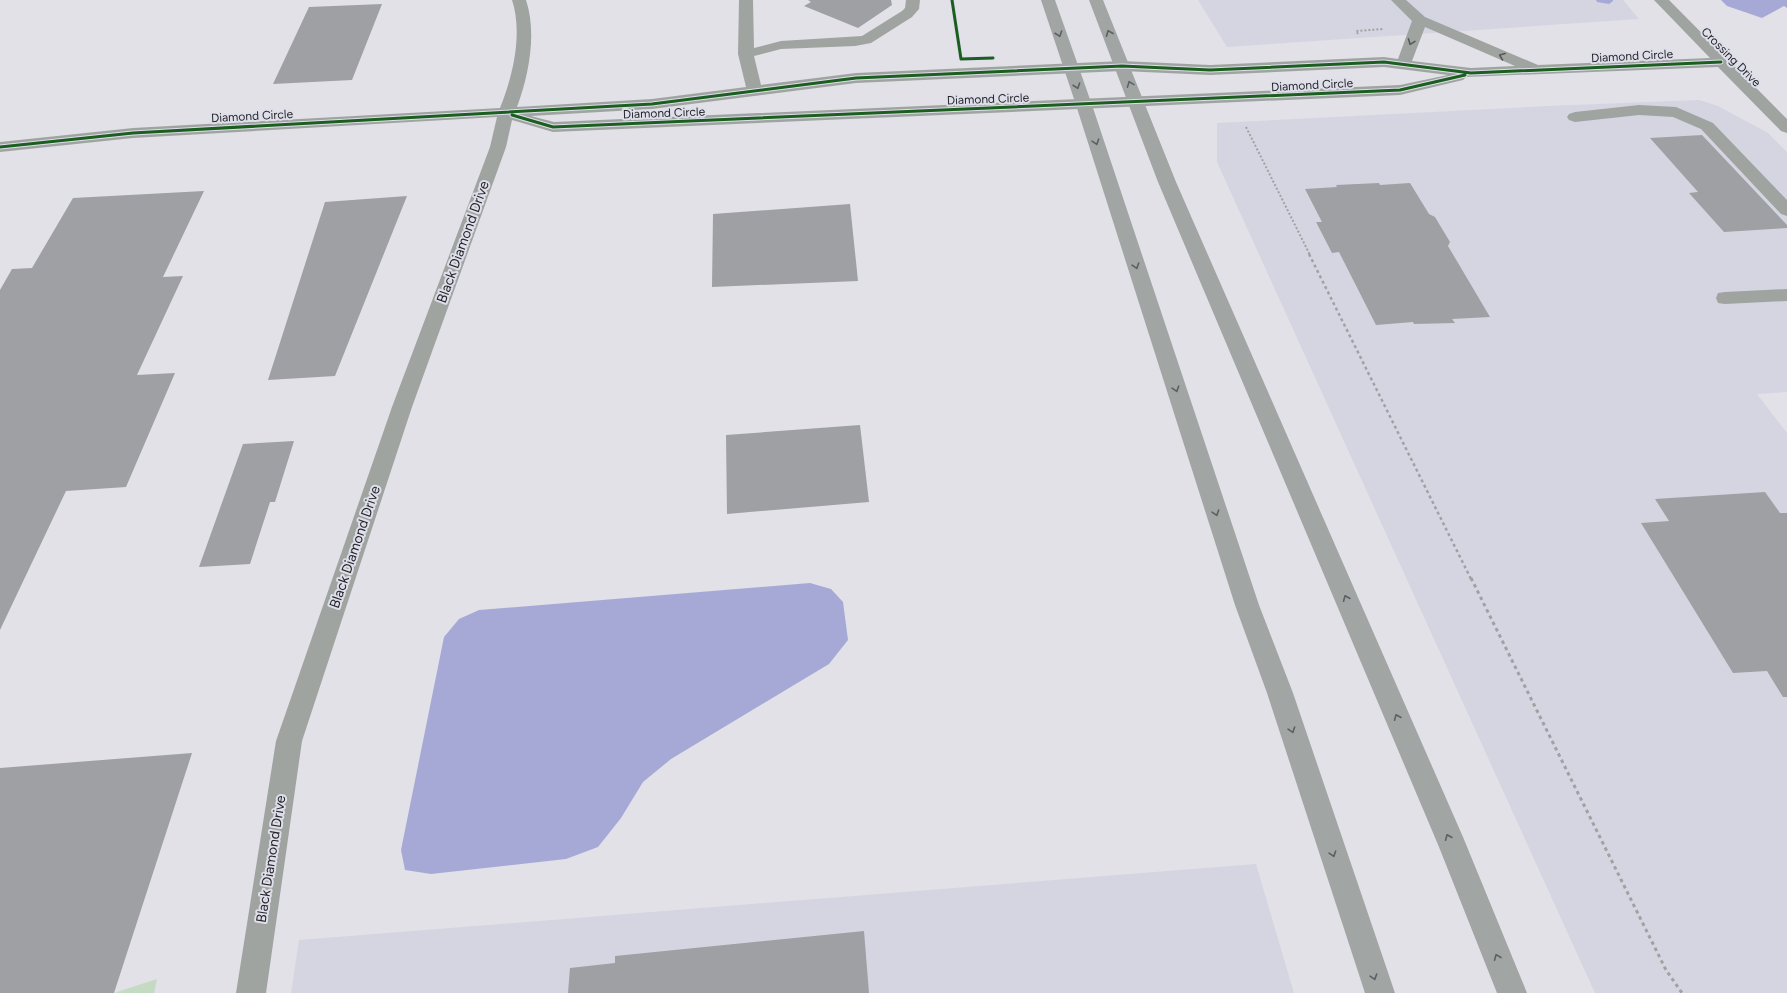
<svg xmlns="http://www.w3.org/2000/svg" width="1787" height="993" font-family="Figtree,sans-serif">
<rect width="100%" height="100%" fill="#e1e1e7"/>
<path fill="#d4d5e1" d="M1198,0H1623L1639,19L1227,47Z
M1699,100L1718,106L1768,133L1787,152V392L1757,394L1787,433V993H1595L1217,162V123L1548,106Z
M1256,864L1294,993H291L299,940Z"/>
<path fill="#c4dac3" d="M157,979L154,993H114Z"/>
<path fill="#a6a9d6" d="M1721,0H1787V8L1784,6L1762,18L1727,6Z
M810,583L831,589L843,602L848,640L829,664L671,759L643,782L621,818L598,847L566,859L431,874L405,870L401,850L444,637L459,619L479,610Z"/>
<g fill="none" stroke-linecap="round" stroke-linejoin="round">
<path fill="#a6a9d6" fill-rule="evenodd" d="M1596,0H1613V1L1609,4L1597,2Z"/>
</g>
<path fill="#9fa0a4" d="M808,0H891L892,5L858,28L804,6L811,2Z
M382,4L352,80L273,84L309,7Z
M1702,135L1787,225V228L1724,232L1689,193L1698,192L1650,138Z
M1379,183L1380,185L1410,183L1429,214L1435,217L1450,242L1448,246L1490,317L1452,319L1455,323L1414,324L1413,322L1376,325L1339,252L1332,253L1316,222H1322L1305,189L1337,187L1336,185Z
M204,191L163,277L183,276L137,375L175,373L126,487L66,491L0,630V290L12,269L32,268L73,198Z
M407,196L335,376L268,380L325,202Z
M850,204L858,281L712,287L713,214Z
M860,425L869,502L727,514L726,435Z
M294,441L275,502H270L250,564L199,567L243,444Z
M1765,492L1780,513H1787V697H1783L1767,671L1733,673L1641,523L1669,521L1655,499Z
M192,753L114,993H0V768Z
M864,931L869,993H568L570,968L615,963V956Z"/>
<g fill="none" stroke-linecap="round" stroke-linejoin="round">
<path stroke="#a0a2a1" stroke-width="2" stroke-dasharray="2 2" stroke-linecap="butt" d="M1358,34L1356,31L1383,29
M1246,127L1310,255"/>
<path stroke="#a0a2a1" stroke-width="2.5" stroke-dasharray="3 3" stroke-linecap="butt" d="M1309,254L1471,579"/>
<path stroke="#a0a2a1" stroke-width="3" stroke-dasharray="3.5 3.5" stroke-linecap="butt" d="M1471,578L1666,970L1682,993"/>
<path fill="#9fa4a0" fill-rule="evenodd" d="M512,0H526C537,33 529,75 517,107L652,99L746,87L738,54L739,0H753L754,48L781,41L862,36L902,11L905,8L906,0H920L919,9L912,17L871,43L855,46L781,49L754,56L761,85L856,73L1122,61L1210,65L1384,57L1398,59L1412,21L1391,0H1406L1425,17L1538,65L1710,58L1654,0H1669L1787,119V133L1781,131L1718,67L1466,77L1463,80L1400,95L553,132L512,120L506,147L412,407L302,741L266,993H236L276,741L392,407L490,147L497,117L133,138L0,152V142L133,128L500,108C513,76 523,33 512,0ZM1425,27L1515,66L1471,68L1412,61ZM1384,67L1448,75L1400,85L554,122L531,116L652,109L856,83L1122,71L1210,75Z
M1639,105L1676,107L1713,123L1787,200V216L1781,214L1701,129L1673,117L1639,115L1575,122L1569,120L1567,117L1569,114L1575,112Z
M1787,289V301L1725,304L1718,303L1716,298L1718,293L1725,292Z"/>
<path fill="#a1a6a4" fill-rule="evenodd" d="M1041,0H1055L1092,105L1259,605L1293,693L1395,993H1365L1267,693L1235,605L1076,105Z
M1089,0H1103L1176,182L1463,837L1527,993H1497L1439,847L1158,182Z"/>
<defs>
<path id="cycleway" d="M952,0L961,59L993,58
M512,115L553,127L1400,90L1465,75
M0,147L133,133L652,104L856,78L1122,66L1210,70L1384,62L1471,73L1721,62"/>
</defs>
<use href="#cycleway" stroke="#dedfea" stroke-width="5"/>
<use href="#cycleway" stroke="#1b5e20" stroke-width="3"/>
</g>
<defs><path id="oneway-chevron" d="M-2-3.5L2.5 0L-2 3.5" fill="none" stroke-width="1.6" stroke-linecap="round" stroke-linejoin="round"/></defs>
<g stroke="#5d5f60">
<use href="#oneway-chevron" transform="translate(1109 33) rotate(-112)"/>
<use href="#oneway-chevron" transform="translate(1059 34) rotate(71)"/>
<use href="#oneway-chevron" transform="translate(1130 84) rotate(-111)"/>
<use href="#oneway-chevron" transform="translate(1077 86) rotate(71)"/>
<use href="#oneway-chevron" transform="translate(1096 142) rotate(72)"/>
<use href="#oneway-chevron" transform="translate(1136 266) rotate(72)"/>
<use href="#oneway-chevron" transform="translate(1176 389) rotate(72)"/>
<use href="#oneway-chevron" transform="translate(1216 513) rotate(72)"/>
<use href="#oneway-chevron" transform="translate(1346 598) rotate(-113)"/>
<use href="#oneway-chevron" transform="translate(1397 717) rotate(-113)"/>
<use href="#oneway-chevron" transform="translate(1292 730) rotate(72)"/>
<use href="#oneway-chevron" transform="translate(1448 837) rotate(-113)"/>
<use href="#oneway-chevron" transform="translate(1333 854) rotate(72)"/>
<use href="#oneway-chevron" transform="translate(1497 957) rotate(-112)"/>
<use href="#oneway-chevron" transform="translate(1374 977) rotate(72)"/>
</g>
<g stroke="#565859">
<use href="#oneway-chevron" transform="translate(1411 42) rotate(111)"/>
<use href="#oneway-chevron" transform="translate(1502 56) rotate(-158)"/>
</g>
<g text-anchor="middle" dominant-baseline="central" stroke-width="4" stroke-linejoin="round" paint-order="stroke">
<g font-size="12" fill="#252529" stroke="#dedfea">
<text transform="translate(1632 56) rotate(-3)">Diamond Circle</text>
<text transform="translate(1731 57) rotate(45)">Crossing Drive</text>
<text transform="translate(1312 85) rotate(-3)">Diamond Circle</text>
<text transform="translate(988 99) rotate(-2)">Diamond Circle</text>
<text transform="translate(664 113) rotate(-2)">Diamond Circle</text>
<text transform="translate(252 116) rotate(-3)">Diamond Circle</text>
</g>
<g font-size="14" fill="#252529" stroke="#dedfea">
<text transform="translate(463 242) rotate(-70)">Black Diamond Drive</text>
<text transform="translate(355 547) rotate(-71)">Black Diamond Drive</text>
<text transform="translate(271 859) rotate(-81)">Black Diamond Drive</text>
</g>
</g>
</svg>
